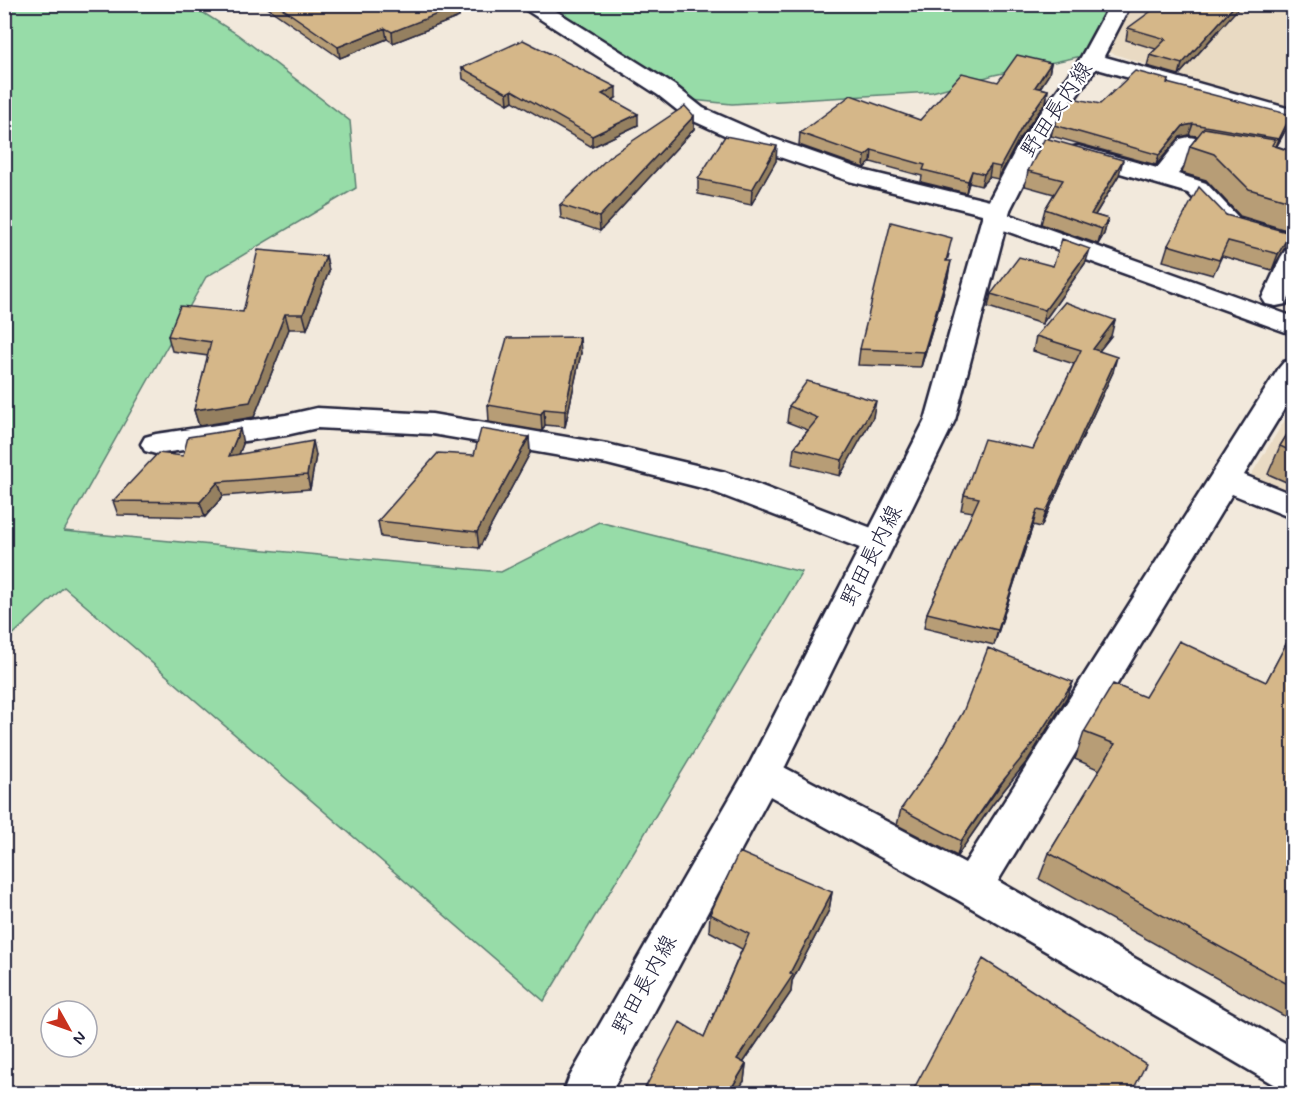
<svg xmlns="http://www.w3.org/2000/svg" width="1298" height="1098" font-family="Mynerve,'Klee One',sans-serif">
<rect width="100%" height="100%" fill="#f2e9dc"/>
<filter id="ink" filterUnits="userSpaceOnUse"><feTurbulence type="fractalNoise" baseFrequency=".0167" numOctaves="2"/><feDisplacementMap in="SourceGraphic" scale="12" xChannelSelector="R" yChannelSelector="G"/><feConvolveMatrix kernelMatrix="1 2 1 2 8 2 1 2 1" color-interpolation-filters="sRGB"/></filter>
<g filter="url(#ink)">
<path fill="#e9dac3" d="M1131,5H1293V112L1105,51Z
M1293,407V522L1238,496Z"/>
<path fill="#97dca8" stroke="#5c7f72" stroke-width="1.5" d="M5,5H191L237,34L350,121L356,188L206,277L64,531L501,572L599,522L802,572L544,1001L64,587L5,642Z
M540,5H1131L1105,51L994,75L932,92L732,104L671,98L561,33Z"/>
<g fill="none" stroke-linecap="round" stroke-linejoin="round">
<defs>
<path id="minor" d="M520,4H545L674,85L703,108L769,137L866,171L1006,205L1010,210L1007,214L1294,317V335L987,224L983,219L986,215L849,181L751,147L687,118L658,95L523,8Z
M1091,53L1294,110V124L1083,65L1080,60L1083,55Z
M1189,137L1294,155V169L1195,152L1178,174L1206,183L1239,218L1294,234V289L1286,304L1276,306L1266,304L1262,298L1281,257L1285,251L1292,249L1221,228L1188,193L1069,158L1066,153L1069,148L1078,146L1157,168L1180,139Z
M1294,359V393L1244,475L1294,495V519L1232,494L998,881L1294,1048V1093L1278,1087L958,900L750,785L744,774L750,763L763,758L776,763L965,863L1279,368L1284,362Z
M317,408L432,414L607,444L725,472L890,535L894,543L890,551L878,555L706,489L607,464L432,434L317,428L286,435L156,454L145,451L141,444L145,437L156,434L286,415Z"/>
<path id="major" d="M1110,4H1131L1102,60L1045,141L1010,210L955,420L776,785L610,1094H563L569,1078L750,763L925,420L984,210L1021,140L1080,59Z"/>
</defs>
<use href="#minor" stroke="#22223b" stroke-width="5"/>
<use href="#major" stroke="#22223b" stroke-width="5"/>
<use href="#minor" fill="#fff" fill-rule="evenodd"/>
<use href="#major" fill="#fff" fill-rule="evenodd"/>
</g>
<path fill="#b79d76" stroke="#22223b" stroke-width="1.5" d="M262,4H479V6L459,13V17L393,43L387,39L340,58Z
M1128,28L1218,32L1179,75L1147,66L1150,55L1156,49L1126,40Z
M1051,63L1049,74L1040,88L1048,90L1046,102L1019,139L998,179L989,177L981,186L969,183L966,193L921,182L922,176L871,162L864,168L799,145L800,133L920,120Z
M462,68L616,98L613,100L638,125L592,147L513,101L508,104L463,79Z
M1169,80L1168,84L1288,126L1277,146L1293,152V232L1240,216L1206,180L1182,173L1190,146L1198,136L1189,135L1180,137L1156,165L1051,136L1054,125L1100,104Z
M694,116V129L600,231L561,218L560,205Z
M776,161L751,205L698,194V179Z
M1028,171L1119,175L1095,215L1108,219L1104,234L1098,244L1041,224L1045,209L1054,194L1025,186Z
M1226,215L1284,249L1272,270L1222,256L1213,275L1163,261L1168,245Z
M949,254L947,261L948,277L921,367L858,365L860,349Z
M326,256L329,271L307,329H289L254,417L199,426L194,410L208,356L172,351L168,336L243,312Z
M1086,262L1042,324L988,307L991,294L1053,266Z
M1036,336H1111L1099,351L1113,372L1041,527L1033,525L994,645L924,628L927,613L973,512L961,510L964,495L1033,449L1074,364L1033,351Z
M581,353L565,427L545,425L542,431L489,422L488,405Z
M789,406L873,417L840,476L792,464L794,448L808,430L787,422Z
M1293,425V485L1268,474L1280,446Z
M529,437L530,453L479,548L381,537L378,521L474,455Z
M243,444L239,454L316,455L310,489L223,496L205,517L118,515L113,501L183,456Z
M1293,631V1021L1039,879L1049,853L1100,770L1075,759L1084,732L1145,697L1266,682Z
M1073,682L1067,697L1028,760L993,804L957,856L897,825L901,809Z
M832,892L829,910L792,981L791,992L743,1063L746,1064L744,1081L704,1037L742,949L709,931L710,914Z"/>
<path fill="#958060" stroke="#22223b" stroke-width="1.5" d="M453,4H479V6L459,13V17L393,43L392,32Z
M1236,4H1242L1179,75L1182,64Z
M385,28L387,39L340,58L338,47Z
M1051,63L1049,74L1033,99L1035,87Z
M616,87V98L603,105L602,94Z
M512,90L513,101L508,104L507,93Z
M1048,90L1046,102L1019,139L998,179L1000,167L1022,127Z
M638,114V125L592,147V136Z
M1291,115L1288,126L1275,149L1279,139Z
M694,116V129L600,231L599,217Z
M1193,124L1189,135L1180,137L1156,165L1159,155L1183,126Z
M777,146L776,161L751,205L752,190Z
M872,150L871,162L864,168L865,156Z
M1123,160L1119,175L1089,225L1091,214Z
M991,165L989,177L981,186L984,174Z
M972,171L969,183L966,193L968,181Z
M1108,219L1104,234L1098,244L1102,229Z
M1290,233L1284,249L1272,270L1278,254Z
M1090,249L1086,262L1042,324L1045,310Z
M326,256L329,271L307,329L303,314Z
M951,261L948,277L921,367L924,352Z
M285,314L289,329L254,417L199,426L194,410Z
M1115,320L1111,336L1089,364L1093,349Z
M580,337L581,353L565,427V411Z
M1117,357L1113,372L1041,527L1046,512Z
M876,401L873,417L840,476L842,460Z
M544,409L545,425L542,431L541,414Z
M240,429L243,444L233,470L229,456Z
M529,437L530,453L479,548L477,532Z
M313,441L316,455L310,489L307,475Z
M218,482L223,496L205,517L200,502Z
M1037,510L1033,525L994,645L998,630Z
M1073,682L1067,697L1028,760L993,804L957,856L961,841Z
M832,892L829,910L792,981L791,992L735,1075L737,1059L790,973Z
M746,1064L744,1081L736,1094H728Z"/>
<path fill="#d5b789" stroke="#22223b" stroke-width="1.5" d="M276,4H455L458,6L392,32L385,28L338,47Z
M1161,4H1236L1182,64L1150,55L1166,39L1128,28Z
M523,40L616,87L602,94L638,114L592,136L512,90L507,93L462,68Z
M1017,55L1051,63L1035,87L1048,90L1022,127L1000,167L991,165L984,174L972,171L968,181L923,170L925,165L872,150L865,156L800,133L851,95L920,120L962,73L998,82Z
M1135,71L1169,80L1167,83L1291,115L1279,139L1193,124L1183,126L1159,155L1054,125L1073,98L1100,104Z
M685,106L694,116L599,217L560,205L610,156Z
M1204,128L1275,140L1272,145L1293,152V202L1249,189L1214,154L1190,146Z
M725,136L777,146L752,190L698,179Z
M1045,138L1123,160L1091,214L1108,219L1102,229L1045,209L1063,180L1028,171Z
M1199,187L1226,215L1290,233L1278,254L1228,241L1219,260L1168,245Z
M891,222L952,238L946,261H951L924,352L860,349Z
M1062,239L1090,249L1045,310L991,294L1019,257L1053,266Z
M258,250L326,256L303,314H285L250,402L194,410L211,342L168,336L180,306L243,312Z
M1065,302L1115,320L1093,349L1117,357L1046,512L1037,510L998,630L927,613L979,498L964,495L984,439L1033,449L1081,350L1036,336Z
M580,337L565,411L544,409L541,414L488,405L507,338Z
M807,381L876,401L842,460L794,448L818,418L789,406Z
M1293,425V452L1280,446Z
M240,429L229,456L313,441L307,475L218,482L200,502L113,501L158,453L183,456L188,437Z
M481,429L529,437L477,532L378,521L438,453L474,455Z
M1293,631V987L1049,853L1115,744L1084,732L1113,684L1145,697L1179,641L1266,682Z
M988,648L1073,682L1033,744L997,788L961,841L901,809L934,762L963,712Z
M739,852L832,892L790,973L793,975L737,1059L746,1064L728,1094H642L680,1022L704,1037L749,934L710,914Z
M983,959L1146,1064L1131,1094H911Z"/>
</g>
<g text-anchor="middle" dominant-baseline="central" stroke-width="4.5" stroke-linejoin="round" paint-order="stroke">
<g font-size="22" fill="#22223b" stroke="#fff">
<text transform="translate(1057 110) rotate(-56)">野田長内線</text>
<text transform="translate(872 556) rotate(-63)">野田長内線</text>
<text transform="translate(645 985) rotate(-61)">野田長内線</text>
</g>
</g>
<rect width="1298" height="1098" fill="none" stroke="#fff" stroke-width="24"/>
<rect x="12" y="12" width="1274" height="1074" fill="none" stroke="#22223b" stroke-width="2" filter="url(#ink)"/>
<g transform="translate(69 1029) rotate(130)"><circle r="28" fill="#ffffff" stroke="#a7a7b1" stroke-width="1.5"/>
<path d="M0-4.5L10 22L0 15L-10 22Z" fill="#c8321e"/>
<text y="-9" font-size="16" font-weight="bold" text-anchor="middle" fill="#22223b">N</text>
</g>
</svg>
